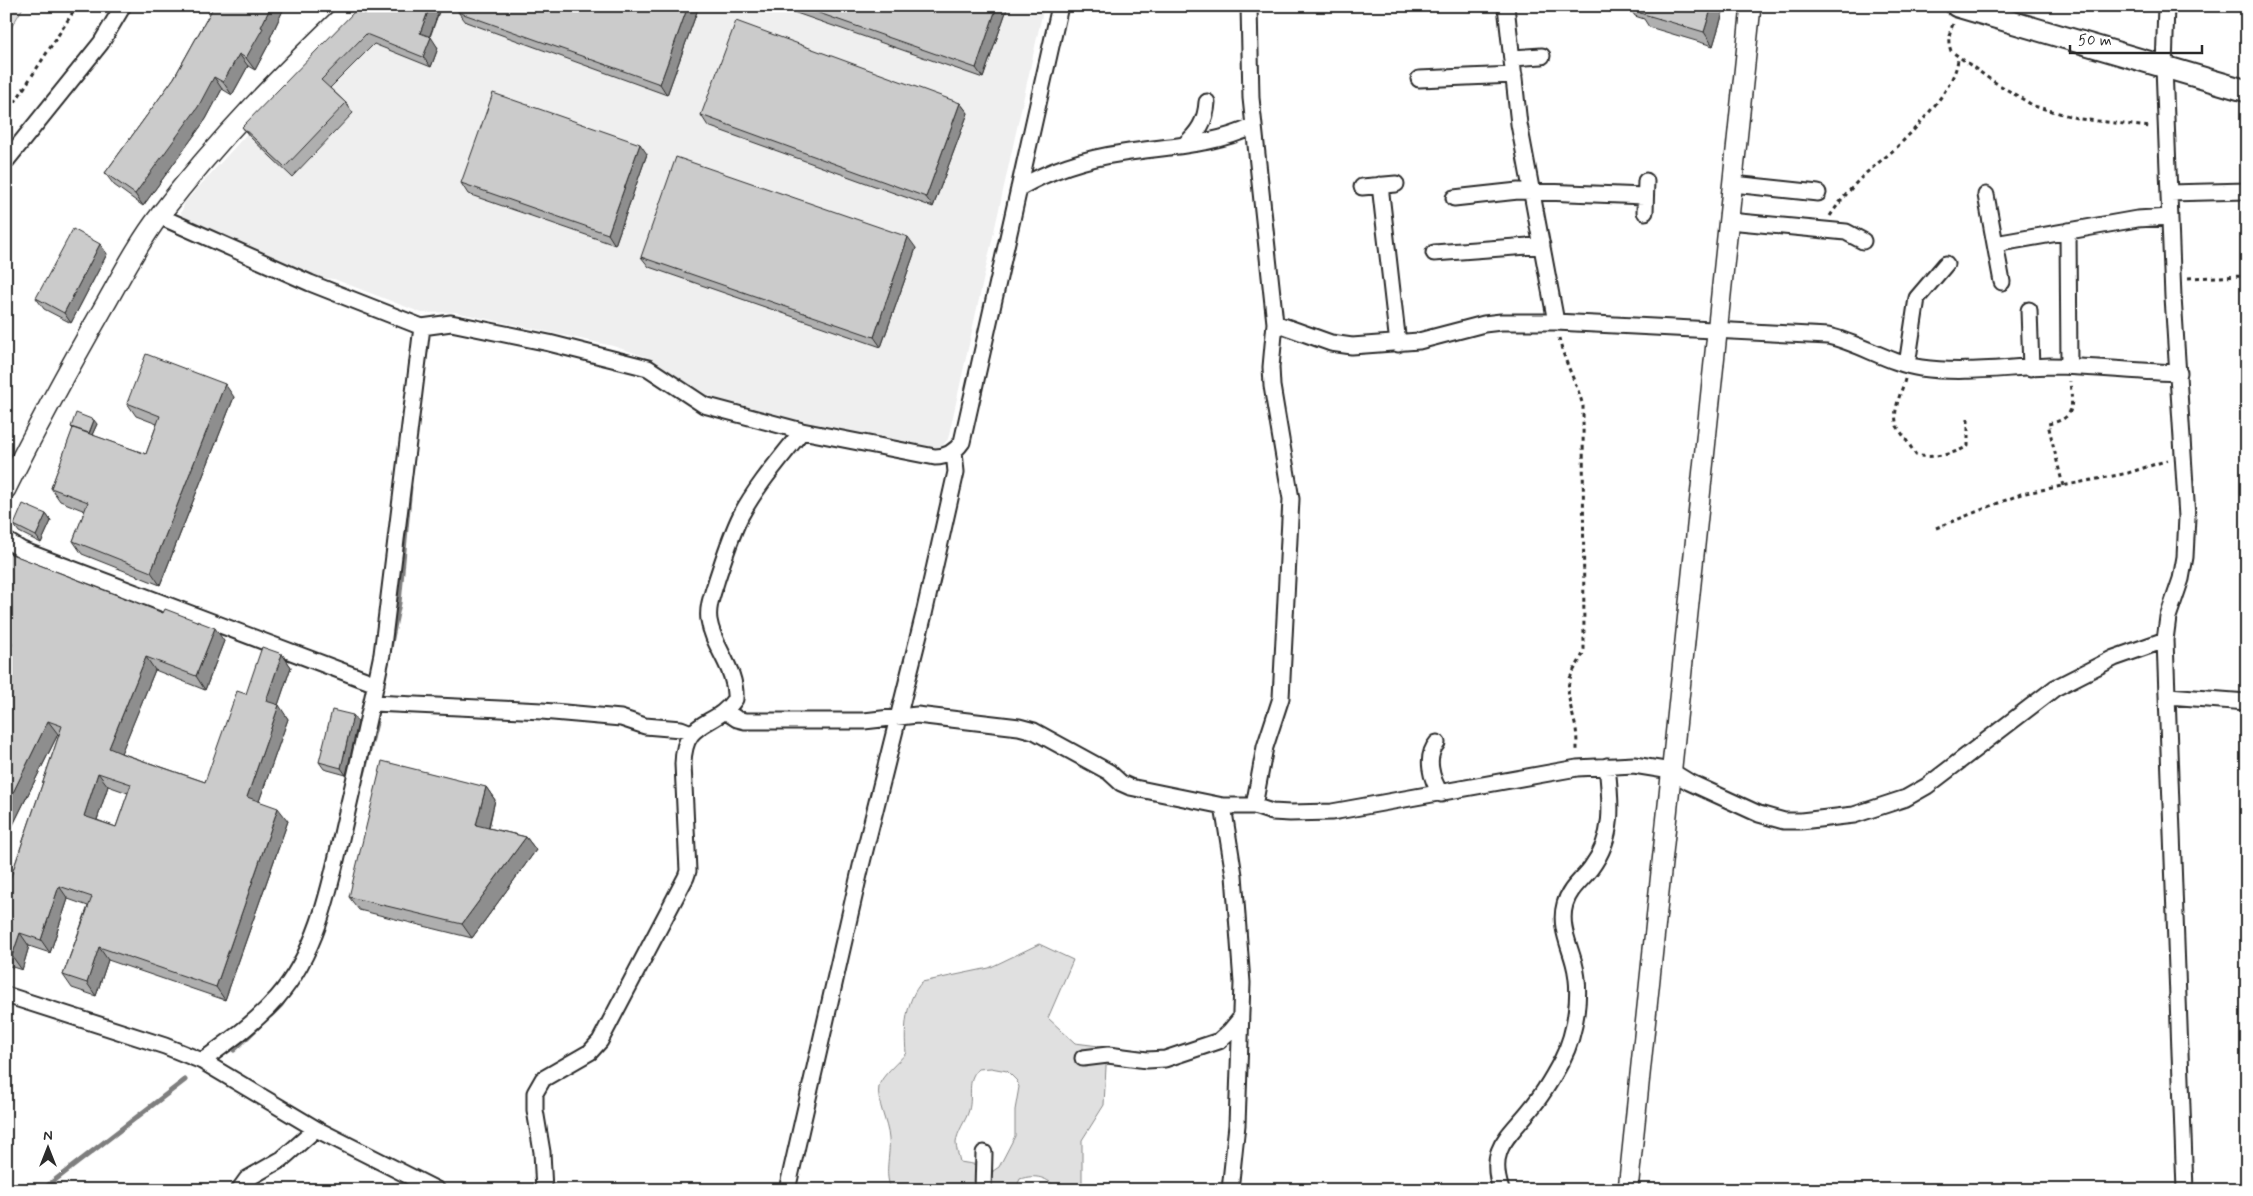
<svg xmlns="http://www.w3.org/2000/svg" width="2253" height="1196" font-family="Mynerve,sans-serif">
<rect width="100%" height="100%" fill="#fff"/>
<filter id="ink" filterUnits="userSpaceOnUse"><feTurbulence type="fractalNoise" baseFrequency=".02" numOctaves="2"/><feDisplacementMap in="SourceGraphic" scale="10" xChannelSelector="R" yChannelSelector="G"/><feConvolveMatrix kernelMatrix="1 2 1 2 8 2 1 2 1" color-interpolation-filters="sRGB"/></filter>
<g filter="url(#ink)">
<path fill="#efefef" d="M372,6H1044L948,439L941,447L929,453L869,435L800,425L709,396L647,357L613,346L455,312L422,313L334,279L312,277L185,220L181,213L185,202L303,72Z"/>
<path fill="#e0e0e0" stroke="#868686" d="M6,6H24L6,36Z
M1039,944L1073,960L1048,1018L1075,1043L1107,1047L1104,1105L1082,1140V1190H1058C1048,1177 1035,1174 1020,1179L1015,1190H992L990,1182L993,1171L999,1167L1015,1136V1110L1019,1087L1017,1081L1007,1071L991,1068L978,1069C966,1081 973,1095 969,1110C966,1121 957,1131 956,1143C956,1149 959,1156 960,1162L979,1165L978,1190H892C883,1175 891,1155 889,1139C888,1122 876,1102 879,1086C881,1076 899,1062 906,1053C904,1029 905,1001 922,982L989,968Z"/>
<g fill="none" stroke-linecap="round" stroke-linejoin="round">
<path stroke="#7e7e7e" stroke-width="5" d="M389,653L399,603L410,487
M363,775L376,723
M271,1015L281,1005L286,997
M234,1050L259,1026
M42,1190L185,1080"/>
<defs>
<path id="minor" d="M1249,6L1251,98L1275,323L1271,367L1272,386L1291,499L1281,698L1265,747L1254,806
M1506,6L1519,124L1556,322
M2166,6L2164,67L2173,297L2187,517L2185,557L2181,579L2168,617L2165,640L2185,1190
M1512,58L1542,56
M1419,79L1514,75
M1184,145C1198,133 1206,121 1207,102
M6,161L101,43L123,6
M1733,184L1818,193
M1380,185L1398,344
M1362,187L1396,184
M1019,188C1050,170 1088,158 1123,153C1167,146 1213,146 1254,126
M2169,193L2247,191
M1986,195L2002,282
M1454,198L1518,191L1645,196
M1645,212L1646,181
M159,216L310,283L422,327L451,323L549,343L648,368L704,405L802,431L935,457C947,457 955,452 962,442L1060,6
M1729,221L1846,232L1863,241
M2068,231L2069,366
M1995,244L2137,219L2170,217
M1434,253L1542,245
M2029,310L2031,368
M1275,323L1331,343L1352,346L1419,341L1484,324L1501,322H1556L1828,336C1860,343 1888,363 1921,368C1963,374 2007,367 2050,366C2093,366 2136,372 2179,373
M1907,365L1917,298L1946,264
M6,540L22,550L376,684
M2168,696L2247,702
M373,703L542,711L621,718L645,726L681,729L691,733
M725,711L737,719L745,721H864L917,715L1019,727L1034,731L1109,772L1121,783L1130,787L1223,806H1254L1272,812L1290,813L1332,812L1577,768L1634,765L1671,771L1689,782L1759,814L1784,821H1801L1854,815L1906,798L1927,786L2055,688L2114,658L2165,640
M1437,743C1425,757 1431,779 1441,794
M1223,806L1234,875L1242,983L1237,1125L1230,1190
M6,995L165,1046L202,1061L316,1129L437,1190
M1083,1058L1108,1055L1147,1060L1165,1059L1219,1041L1230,1031L1240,1019
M202,1061C228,1042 255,1023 277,998C321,948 332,876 347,812C359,760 371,707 382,654L422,327
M239,1190L247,1179L282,1159L316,1129
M544,1190L542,1152L535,1110V1093L543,1079L590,1052L600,1041L686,877L688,871L683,764C684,717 715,729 735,699C737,669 713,648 709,620C707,606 713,593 717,579C724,558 731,535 741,515C757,485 781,458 802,431
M787,1190L861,866L924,614L956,472L954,452
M983,1190L984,1153
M1501,1190C1488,1150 1506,1139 1529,1111C1542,1096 1553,1077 1562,1060C1576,1033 1582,992 1574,963C1569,944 1559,925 1565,904C1569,889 1582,880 1591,868C1615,836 1611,803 1607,766"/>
<path id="tertiary" d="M6,489C37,426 70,366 105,305C122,275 139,242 160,215C218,139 284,72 353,6
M1628,1190L1751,6"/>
<path id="secondary" d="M1957,6L2247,91"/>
</defs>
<use href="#minor" stroke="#2b2b2b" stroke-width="19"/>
<use href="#tertiary" stroke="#2b2b2b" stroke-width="22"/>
<use href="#secondary" stroke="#2b2b2b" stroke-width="25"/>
<path stroke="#2b2b2b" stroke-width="3" stroke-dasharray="4 4" stroke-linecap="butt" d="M1953,24C1949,34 1947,40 1951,51L1991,80L2034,106L2080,119L2150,127
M6,116L77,6
M1830,216C1838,204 1847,193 1857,182C1870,168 1886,158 1900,144C1919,125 1957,85 1958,58
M2188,278L2247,276
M1559,338C1564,362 1577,383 1583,406L1584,649C1582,661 1572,669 1569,682C1566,697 1573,713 1576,729C1577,736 1577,745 1577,752
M1905,379C1901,395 1892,409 1897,426L1916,455C1931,459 1955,454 1968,446V419
M2063,486L2048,424C2077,418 2072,406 2070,381
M1936,528L2021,494L2128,473L2168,460"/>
<use href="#minor" stroke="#fff" stroke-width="15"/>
<use href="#tertiary" stroke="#fff" stroke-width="19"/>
<use href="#secondary" stroke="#fff" stroke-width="21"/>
</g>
<path fill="#afafaf" stroke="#2b2b2b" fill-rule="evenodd" d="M214,6H285L270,38L271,40L255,70L248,66L232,95L222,89L206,119L143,206L114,185L105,173L174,78Z
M441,6L430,37L438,48L431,67L374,44L330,88L346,103L353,113L292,177L250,137L242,127L365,14Z
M460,6H699L667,95L466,22L458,12Z
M776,6H1008L983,78Z
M1628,6H1725L1713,46L1649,27L1644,19L1635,16Z
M960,103L968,113L933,207L708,126L701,115Z
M647,154L615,245L468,194L461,183Z
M100,244L107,254L71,323L44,309L36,298Z
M916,248L881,347L649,267L641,257Z
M234,397L160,585L82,554L73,541L85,511L60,501L51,488L73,429L71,427L97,424L92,435L146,454L157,424L136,416L127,403Z
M46,514L51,521L41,543L19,532L14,525Z
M6,552L224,641L205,690L155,670L121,753L205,782L246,694L282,654L291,667L278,705L288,719L259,801L288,821L225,1000L108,960L96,996L72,988L63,975L88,906L68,899L50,953L29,946L22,970L6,965V891L59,735L58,734L6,839V661L10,651L6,650ZM108,786L128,793L116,827L97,820Z
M358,722L346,775L324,769L319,762Z
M486,787L495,800L489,828L526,837L536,850L472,938L359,910L349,897Z"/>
<path fill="#8e8e8e" stroke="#2b2b2b" d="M271,6H285L270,38L271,40L255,70L246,58Z
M430,6H441L427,43L420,33Z
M688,6H699L667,95L660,84Z
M997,6H1008L983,78L976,68Z
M1712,6H1725L1713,46L1704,32Z
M431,37L438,48L431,67L423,57Z
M239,54L248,66L232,95L223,82Z
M214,77L222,89L206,119L143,206L135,194Z
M960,103L968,113L933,207L926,197Z
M640,144L647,154L615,245L608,234Z
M908,237L916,248L881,347L874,337Z
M100,244L107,254L71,323L64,313Z
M225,384L234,397L160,585L151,572Z
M94,420L97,424L91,437L89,434Z
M46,514L51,521L41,543L36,536Z
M215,628L224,641L205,690L196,676Z
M282,654L291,667L275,714L266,701Z
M146,657L155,670L118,761L109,748Z
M279,705L288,719L256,810L247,797Z
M353,715L358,722L346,775L341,768Z
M48,721L58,734L6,839V807Z
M98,773L108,786L94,829L84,816Z
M486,787L495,800L486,838L476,825Z
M278,808L288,821L225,1000L216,987Z
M526,837L536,850L472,938L462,924Z
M59,886L68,899L50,953L41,940Z
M20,933L29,946L22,970L12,956Z
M99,947L108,960L96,996L87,983Z"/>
<path fill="#cbcbcb" stroke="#2b2b2b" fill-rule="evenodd" d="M214,6H271L261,27L263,28L246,58L239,54L223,82L214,77L198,107L135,194L105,173L174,78Z
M368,6H430L420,33L431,37L423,57L366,34L321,80L346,103L285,167L242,127L358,8L365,14Z
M460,6H688L660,84L458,12Z
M799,6H997L976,68Z
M1638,6H1712L1704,32L1640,13L1642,7Z
M736,21L960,103L926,197L701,115Z
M493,93L640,144L608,234L461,183Z
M676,157L908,237L874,337L641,257Z
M73,229L100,244L64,313L36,298Z
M146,354L225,384L151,572L73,541L88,502L51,488L73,428L146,454L160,416L127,403Z
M76,413L94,420L89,433L71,427Z
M23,504L46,514L36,536L14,525Z
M6,552L163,613L165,609L215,628L196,676L146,657L109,748L123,754L205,782L237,691L246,694L262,647L282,654L266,701L279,705L247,797L278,808L216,987L99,947L87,983L63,975L92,897L59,886L41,940L20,933L12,956L6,954V891L62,726L48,721L6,807V661L13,643L6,640ZM98,773L131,784L116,827L84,816Z
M332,710L353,715L341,768L319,762Z
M382,761L486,787L476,825L526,837L462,924L349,897Z"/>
</g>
<rect width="2253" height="1196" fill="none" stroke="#fff" stroke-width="25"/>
<rect x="12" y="12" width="2228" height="1171" fill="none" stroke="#2b2b2b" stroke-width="2" filter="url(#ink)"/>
<g transform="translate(48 1148)" stroke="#ffffff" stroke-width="4" paint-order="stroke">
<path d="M0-4L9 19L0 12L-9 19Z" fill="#2b2b2b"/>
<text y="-8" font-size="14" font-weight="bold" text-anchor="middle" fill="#2b2b2b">N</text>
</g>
<path d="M2070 45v8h132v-8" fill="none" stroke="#2b2b2b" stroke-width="2.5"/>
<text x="2078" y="45" font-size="15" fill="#2b2b2b" stroke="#ffffff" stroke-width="4" paint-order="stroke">50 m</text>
</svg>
